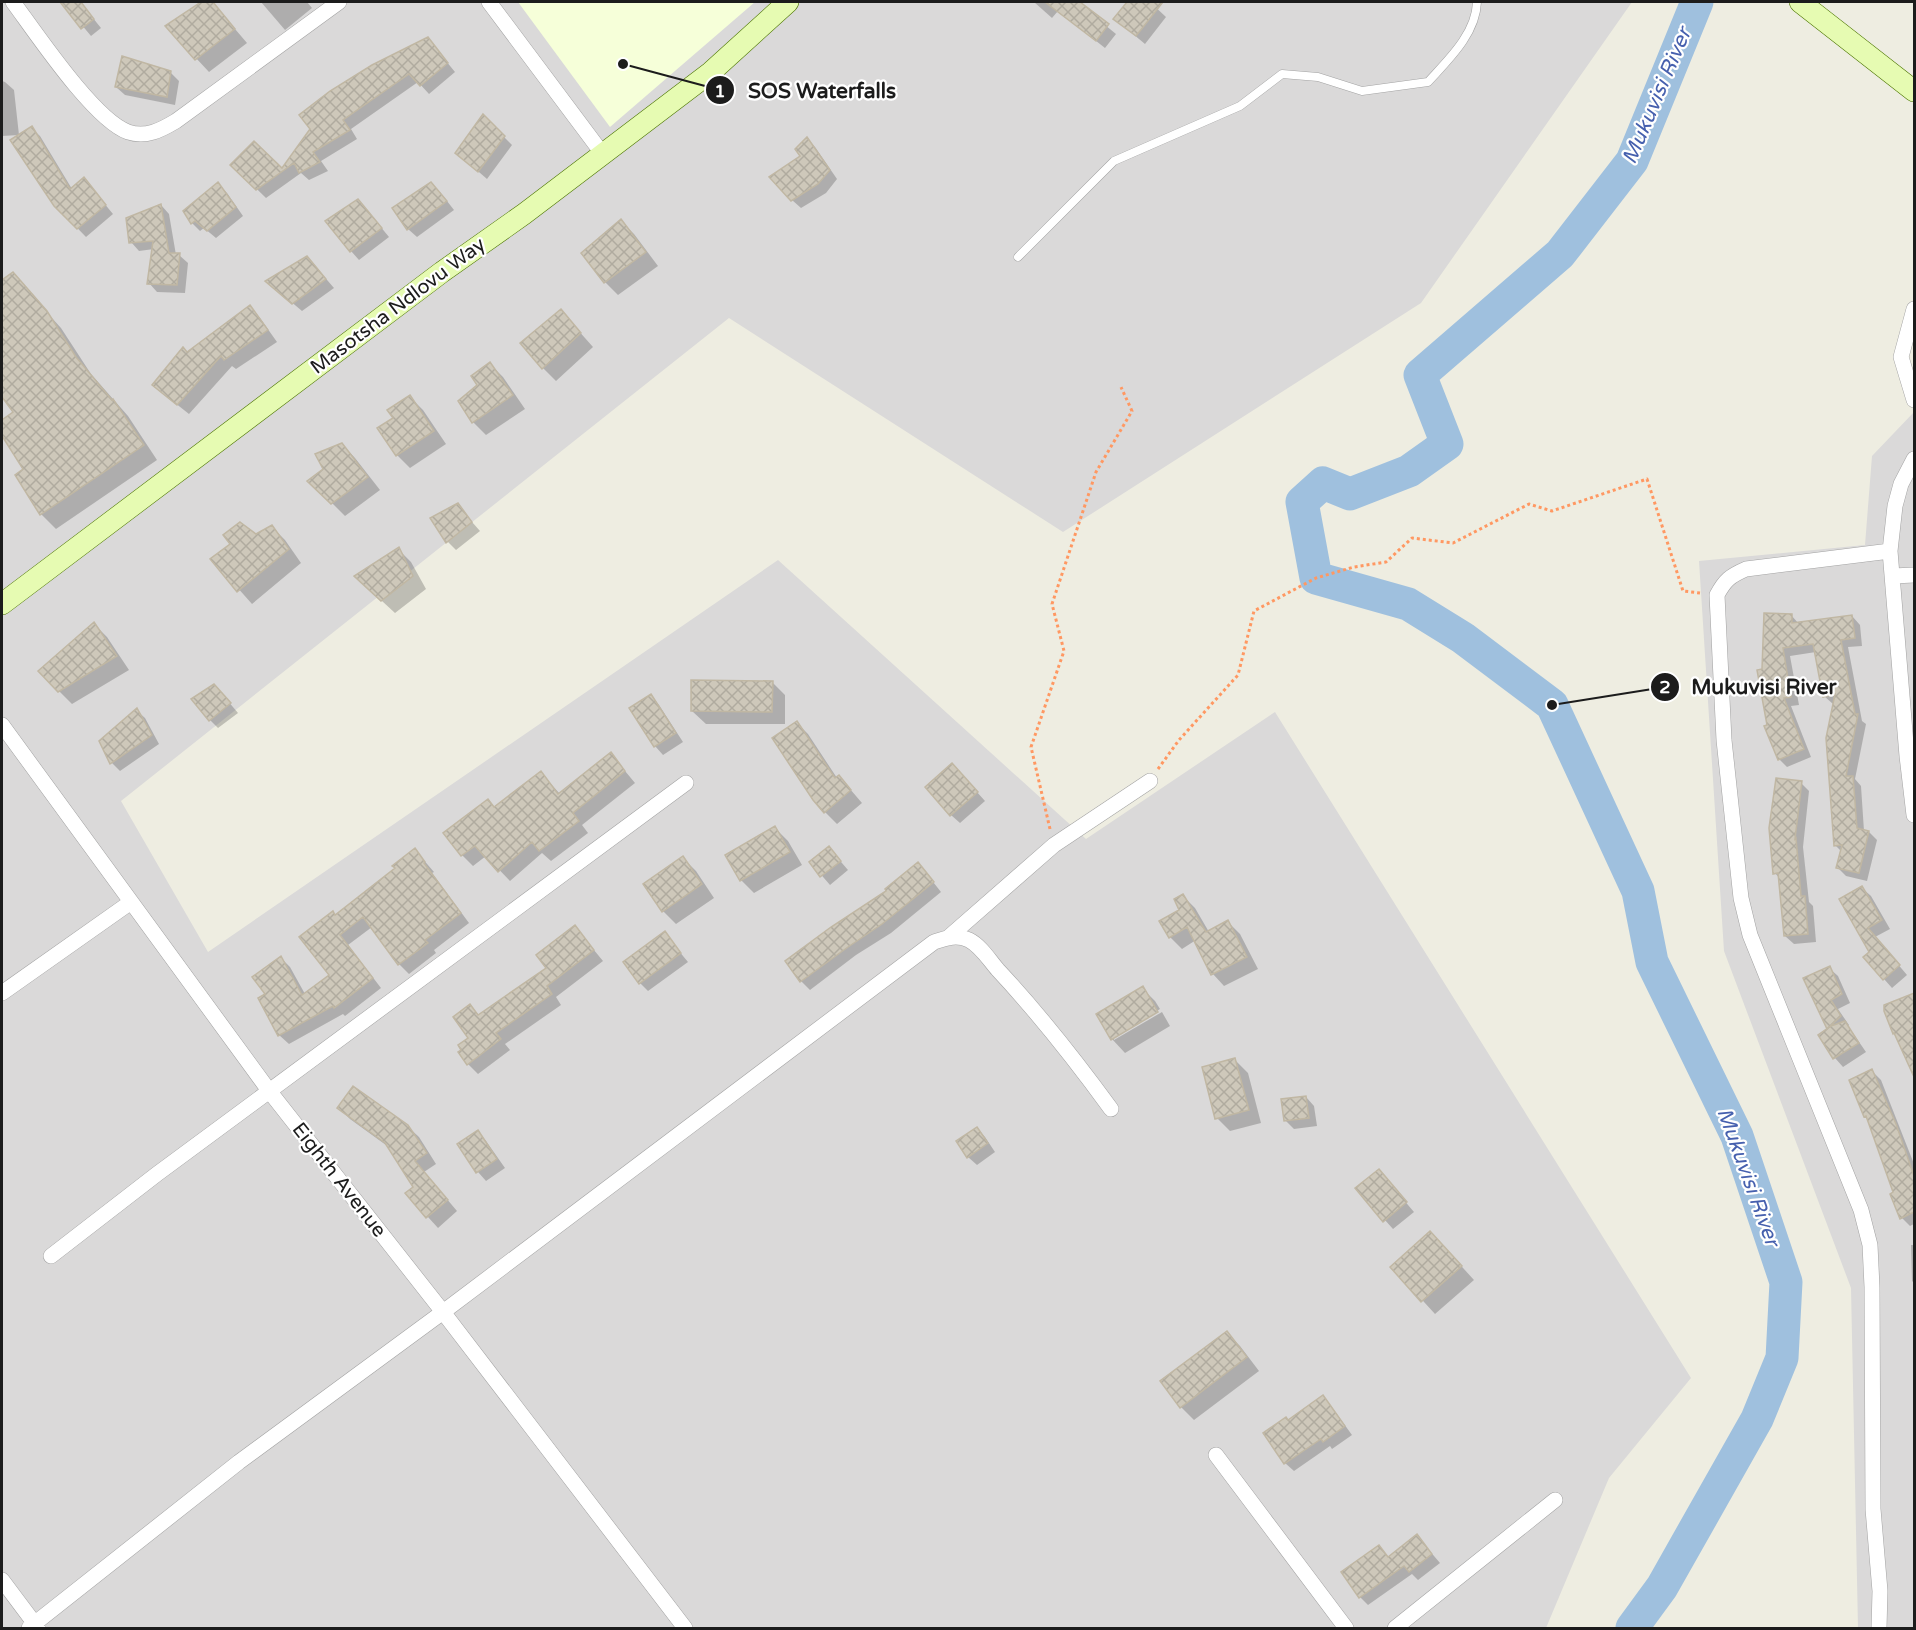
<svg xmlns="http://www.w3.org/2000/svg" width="1916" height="1630" font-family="'Varela Round',sans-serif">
<defs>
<pattern id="building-cross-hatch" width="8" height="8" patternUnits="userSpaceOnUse" patternTransform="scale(1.5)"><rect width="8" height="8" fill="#cec8ba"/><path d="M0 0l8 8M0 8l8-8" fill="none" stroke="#b0ab9f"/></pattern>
</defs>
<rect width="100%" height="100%" fill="#eeede1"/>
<path fill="#dad9d9" d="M2,2H1632L1421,303L1063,532L729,318L121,801L208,952L778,560L1086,839L1275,712L1691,1378L1609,1478L1546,1628H2Z
M1914,412V1628H1858L1851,1288L1724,951L1699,561L1865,545L1872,456Z"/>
<path fill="#f6ffd9" d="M518,2H755L610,127Z"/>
<path fill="#0003" d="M72,2H80L101,28L91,36L66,6Z
M203,2H212L247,43L209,72L167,27Z
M261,2H307L312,8L285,30Z
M1034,2H1077L1116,34L1105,48L1058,11L1052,18Z
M1129,2H1150L1166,17L1145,44L1115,19Z
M428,39L455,72L429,94L418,82L351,129L357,139L321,161L328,171L309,180L301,173L266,198L232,165L283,170L312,129Z
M170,72L179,81L175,105L125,95L116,87Z
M2,81L5,82L14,90L19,135L2,136Z
M483,116L512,145L487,179L457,153Z
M31,128L40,136L72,189L84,179L113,214L86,237L55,205Z
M807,139L815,147L837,179L826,193L801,208L792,200Z
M218,184L227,193L243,216L216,238L204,228L200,231L192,223Z
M440,192L454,210L417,237L408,229Z
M161,205L169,214L176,255H179L188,263L185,293L157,292L149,283L154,249L139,251L131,242Z
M366,209L389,237L359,260L351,251Z
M621,221L634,234L658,266L618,295L605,282L583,253Z
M315,266L334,288L302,311L276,289Z
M12,274L61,328L91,374L128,416L157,460L56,529L41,514L17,476L25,470L2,433V422L15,412L2,395V282Z
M250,307L260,318L277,342L236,369L232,366L189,414L165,395L187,353Z
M561,311L593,347L556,381L543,368Z
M490,364L503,377L525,409L486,435L473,422L460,401L479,385Z
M410,397L423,410L446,444L410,468L397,455L396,419Z
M342,444L355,458L380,490L345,516L310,481L325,470Z
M457,505L480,531L456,550L448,542Z
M272,527L285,540L301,563L252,604L212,559Z
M398,549L411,562L426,589L395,613L369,589Z
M1791,615L1799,624L1852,616L1860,625L1862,646L1848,647L1862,721L1866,724L1855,779L1861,786L1864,831L1869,832L1877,840L1867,881L1846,876L1838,868L1842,852L1835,845V704H1833L1824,696L1816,652L1790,656L1799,705L1791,706L1811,757L1787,767L1779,759L1769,726L1764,670Z
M94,624L107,637L129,670L72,704L59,691Z
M772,682L785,695V724H706L692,711Z
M222,694L238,713L218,728L210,720Z
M651,696L659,705L683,742L663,755L655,746Z
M136,710L145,718L159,744L120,771L112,763Z
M797,723L808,734L837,778L838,777L850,789L862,803L837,824L825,812Z
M611,754L635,783L582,825L588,833L551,861L542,853L510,881L486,856L473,866L462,855L488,801L495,808L541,773L560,794Z
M960,773L985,801L960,823L951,815Z
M1801,783L1809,791L1803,847L1809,902L1813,906L1816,942L1794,944L1785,936L1780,879L1775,873Z
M775,828L788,841L802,865L754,893L741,880Z
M829,848L848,870L830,885L811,863Z
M415,850L434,872L432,873L469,923L434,950L436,953L409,974L399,964L372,927L348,945L381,988L345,1016L343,1014L289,1044L279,1035L267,995L281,958L290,967L305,994L331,975L335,916L397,869Z
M683,858L696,871L714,898L676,924L663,911Z
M926,873L941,892L891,933L856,955L810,990L801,981L787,962Z
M1862,888L1871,896L1890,929L1875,937L1907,975L1892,988L1884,979L1870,952Z
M1183,896L1195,908L1209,932L1228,922L1240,934L1258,969L1224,986L1213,974L1196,940L1182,949L1170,937L1181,910Z
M575,927L603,961L556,997L561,1005L505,1044L510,1050L478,1074L468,1064L470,1006L480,1016L548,968Z
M664,933L688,962L648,991L640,983Z
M1829,968L1838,976L1850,1003L1838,1009L1849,1025L1848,1026L1866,1052L1843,1067L1835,1058L1820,1035L1829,1029Z
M1142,988L1155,1001L1160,1009L1114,1037V1040L1162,1012L1170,1026L1125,1053L1112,1039L1098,1015Z
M1914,994V1074L1898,1037L1894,1033L1884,1007Z
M1235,1060L1248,1073L1261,1123L1230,1131L1217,1118Z
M1872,1071L1881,1080L1914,1164V1224L1910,1226L1902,1218L1895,1193L1868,1118L1866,1116Z
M1306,1097L1314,1106L1317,1126L1294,1129L1285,1120Z
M339,1108L407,1126L419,1137L436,1164L424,1172L457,1211L438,1228L407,1194L415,1187L390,1148L350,1119Z
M977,1128L985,1137L995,1152L977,1165L968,1157Z
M478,1132L486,1141L505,1168L486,1181L478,1172L459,1145Z
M1379,1171L1414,1212L1393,1229L1357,1189Z
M1911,1245H1914V1283L1912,1281Z
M1443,1246L1474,1280L1435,1314L1392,1267Z
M1227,1333L1240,1346L1259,1371L1194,1420L1181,1407Z
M1323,1397L1331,1406L1352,1435L1332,1449L1330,1446L1294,1471L1285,1463L1289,1422Z
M1417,1536L1440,1563L1418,1580L1412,1574L1368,1605L1360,1597L1379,1547L1389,1558Z"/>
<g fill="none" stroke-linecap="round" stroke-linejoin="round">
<path stroke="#9fc0de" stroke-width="33" d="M1632,1628L1662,1587L1757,1419L1782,1358L1786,1282L1737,1136L1652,962L1638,891L1552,705L1463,638L1408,604L1316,578L1302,502L1323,483L1350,494L1409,471L1447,444L1420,375L1560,254L1632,161L1697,2"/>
</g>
<path fill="url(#building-cross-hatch)" stroke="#c0b7a3" stroke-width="1.5" d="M60,2H81L94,19L81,29Z
M201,2H213L235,29L195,60L165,26Z
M1045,2H1080L1109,24L1096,41Z
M1127,2H1163L1136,36L1113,19Z
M428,37L448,63L420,86L409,74L343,120L350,130L313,152L320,162L299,173L294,163L256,190L230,165L254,141L282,168L310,129L299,115L330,91L372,65Z
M122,56L171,71L167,97L115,87Z
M483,114L505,136L478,172L455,153Z
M32,126L70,189L84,177L106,205L77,229L54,206L10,140Z
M807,137L830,170L818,184L791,201L769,177L800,156L795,149Z
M218,182L236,207L207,231L195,221L191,224L183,211Z
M431,182L447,201L407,230L392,208Z
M358,199L382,228L350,252L325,221Z
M161,204L169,253H180L177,285L147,284L153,241L129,243L126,218Z
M621,219L646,252L604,283L581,253Z
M307,256L326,279L292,304L265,281Z
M13,272L47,311L76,357L112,400L113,399L144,445L40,515L15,475L23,469L2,436V420L13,412L2,397V280Z
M250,305L268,330L224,360L221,356L177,405L152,385L183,347L187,352Z
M561,309L581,333L542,369L520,343Z
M490,362L513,395L472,423L458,401L477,385L471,376Z
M410,395L434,431L396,456L377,428L393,418L387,410Z
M342,443L368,477L331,504L307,481L323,469L315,454Z
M458,503L472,522L446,543L430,518Z
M240,522L256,534L272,525L289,549L237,592L210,559L230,544L223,535Z
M399,547L413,576L381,601L354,576Z
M1764,613L1792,614V623L1852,615L1855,638L1841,640L1855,714H1858L1846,776H1853L1857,828L1869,831L1859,873L1836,868L1842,845L1834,846L1826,738L1835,694L1823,697L1813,644L1783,648L1791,697L1784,698L1804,749L1778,760L1764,726L1767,725L1757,670L1762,669Z
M94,622L117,656L58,692L38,671Z
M691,680L773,681L772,712L691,711Z
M214,684L231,703L209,721L191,699Z
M651,694L676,733L654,747L629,708Z
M137,708L152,735L110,764L99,741Z
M797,721L835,778L839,775L851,790L824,813L813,800L772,738Z
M611,752L625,771L573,813L579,821L539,851L532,842L498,872L475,846L461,856L443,833L488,799L494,807L541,771L558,794Z
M952,763L978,792L950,816L925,787Z
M1776,778L1802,781L1795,839L1796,838L1801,896H1805L1808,934L1784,936L1778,873L1773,874L1769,828Z
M775,826L790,852L740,881L725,855Z
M829,846L841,861L820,877L809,862Z
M415,848L425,862L424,863L461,913L425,940L428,943L398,965L363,917L340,935L373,978L334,1008L333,1006L278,1036L258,998L265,994L252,977L281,956L302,995L329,975L299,937L333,911L335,915L395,868L392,866Z
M683,856L702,884L662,912L643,884Z
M918,862L934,882L882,924L848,947L800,982L785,961L831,927L886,891L885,889Z
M1862,886L1882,920L1868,928L1900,965L1883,980L1863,957L1869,952L1839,899Z
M1183,894L1206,932L1228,920L1247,957L1211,975L1187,927L1169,938L1159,921L1179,910L1174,899Z
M575,925L594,950L547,986L552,994L496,1033L501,1039L467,1065L458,1052L461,1050L458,1045L468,1038L453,1017L470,1004L478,1015L546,968L536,955Z
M665,931L681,953L639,984L623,962Z
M1830,966L1842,994L1831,1000L1841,1016L1827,1029L1803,978Z
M1143,986L1158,1012L1111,1040L1096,1014Z
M1914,993V1077L1894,1033L1893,1034L1884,1011V1005Z
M1845,1021L1859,1043L1833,1059L1818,1035L1831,1026Z
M1235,1058L1249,1110L1215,1119L1202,1067Z
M1872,1069L1896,1124L1914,1176V1212L1900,1219L1890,1194L1893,1192L1866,1116L1864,1117L1849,1080Z
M353,1086L408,1125L427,1153L415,1161L448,1200L426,1218L405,1193L413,1187L385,1143L337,1108Z
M1306,1096L1309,1118L1284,1121L1281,1099Z
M977,1127L988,1143L967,1158L956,1141Z
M478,1130L497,1159L476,1173L457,1144Z
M1379,1169L1407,1202L1383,1222L1355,1188Z
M1430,1231L1462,1266L1421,1302L1390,1267Z
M1227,1331L1247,1357L1180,1408L1160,1381Z
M1323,1395L1345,1426L1323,1442L1321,1439L1284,1464L1263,1433L1286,1417L1288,1420Z
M1417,1534L1432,1554L1409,1572L1404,1566L1359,1598L1341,1572L1379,1545L1388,1557Z"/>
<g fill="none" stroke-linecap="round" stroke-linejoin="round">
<defs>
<path id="lane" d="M1018,257L1114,161L1240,106L1282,74L1318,77L1362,91L1428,82C1448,60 1476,34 1477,2"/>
<path id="street" d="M13,2C36,33 94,120 128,132C146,138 161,130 176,121L339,2
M489,2L602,153
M1914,309L1901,357L1914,400
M1914,459L1901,484L1895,506L1890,551L1907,756L1914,815
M1893,576L1914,575
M2,725L270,1092L443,1312L685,1628
M950,936L1054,845L1150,781
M2,993L131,902
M51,1256L157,1174L686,783
M1216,1455L1346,1628
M2,1580L38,1628
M29,1628L239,1462L443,1312L934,942C946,938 957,934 969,940C981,946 990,961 998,970C1039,1014 1076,1061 1111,1109
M1395,1628L1555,1500
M1879,1628L1880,1591L1873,1509L1872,1287L1870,1245L1861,1210L1750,935L1741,898L1724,740L1717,595C1725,580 1730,576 1746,569L1890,551"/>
<path id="secondary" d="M1800,2L1914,91
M2,604L442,272L524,214L711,72L788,2"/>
</defs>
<use href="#lane" stroke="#a3a3a3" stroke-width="9"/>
<use href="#street" stroke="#a3a3a3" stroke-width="16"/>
<use href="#secondary" stroke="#4c7501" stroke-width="22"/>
<path stroke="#ff9862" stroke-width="3" stroke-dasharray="3 3" stroke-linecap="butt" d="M1158,769L1179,740L1238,675L1254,611L1316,578L1354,567L1386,562L1412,538L1453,543L1529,504L1552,511L1647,479L1683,591L1700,593
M1050,829L1031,747L1064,651L1052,604L1096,472L1132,411L1121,387"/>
<use href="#lane" stroke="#fff" stroke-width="8"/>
<use href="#street" stroke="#fff" stroke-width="15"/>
<use href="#secondary" stroke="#e6fbb2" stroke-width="21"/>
</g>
<g text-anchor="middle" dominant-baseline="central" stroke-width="4.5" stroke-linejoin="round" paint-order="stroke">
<g font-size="20" fill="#1c1c1c" stroke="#fff">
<text transform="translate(398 306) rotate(-37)">Masotsha Ndlovu Way</text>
<text transform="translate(339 1180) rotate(52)">Eighth Avenue</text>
</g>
<g font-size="21" font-style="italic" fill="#4660ae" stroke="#fff">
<text transform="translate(1657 96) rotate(-67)">Mukuvisi River</text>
<text transform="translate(1748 1177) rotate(70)">Mukuvisi River</text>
</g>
</g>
<path fill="none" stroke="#1c1c1c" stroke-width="2" d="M623 64L720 90M1552 705L1665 687"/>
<g fill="#1c1c1c" stroke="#fff" stroke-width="2">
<circle cx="623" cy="64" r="6"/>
<circle cx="1552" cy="705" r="6"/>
<circle cx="720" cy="90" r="15"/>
<circle cx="1665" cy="687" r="15"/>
</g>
<g font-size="18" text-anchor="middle" font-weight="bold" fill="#fff">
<text x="720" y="97">1</text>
<text x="1665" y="693">2</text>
</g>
<g font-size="21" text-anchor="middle" font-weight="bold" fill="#1c1c1c" stroke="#fff" stroke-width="4.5" stroke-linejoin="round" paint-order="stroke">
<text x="822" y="98">SOS Waterfalls</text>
<text x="1764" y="694">Mukuvisi River</text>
</g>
<rect width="1916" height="1630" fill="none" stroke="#1c1c1c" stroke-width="6"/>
</svg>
